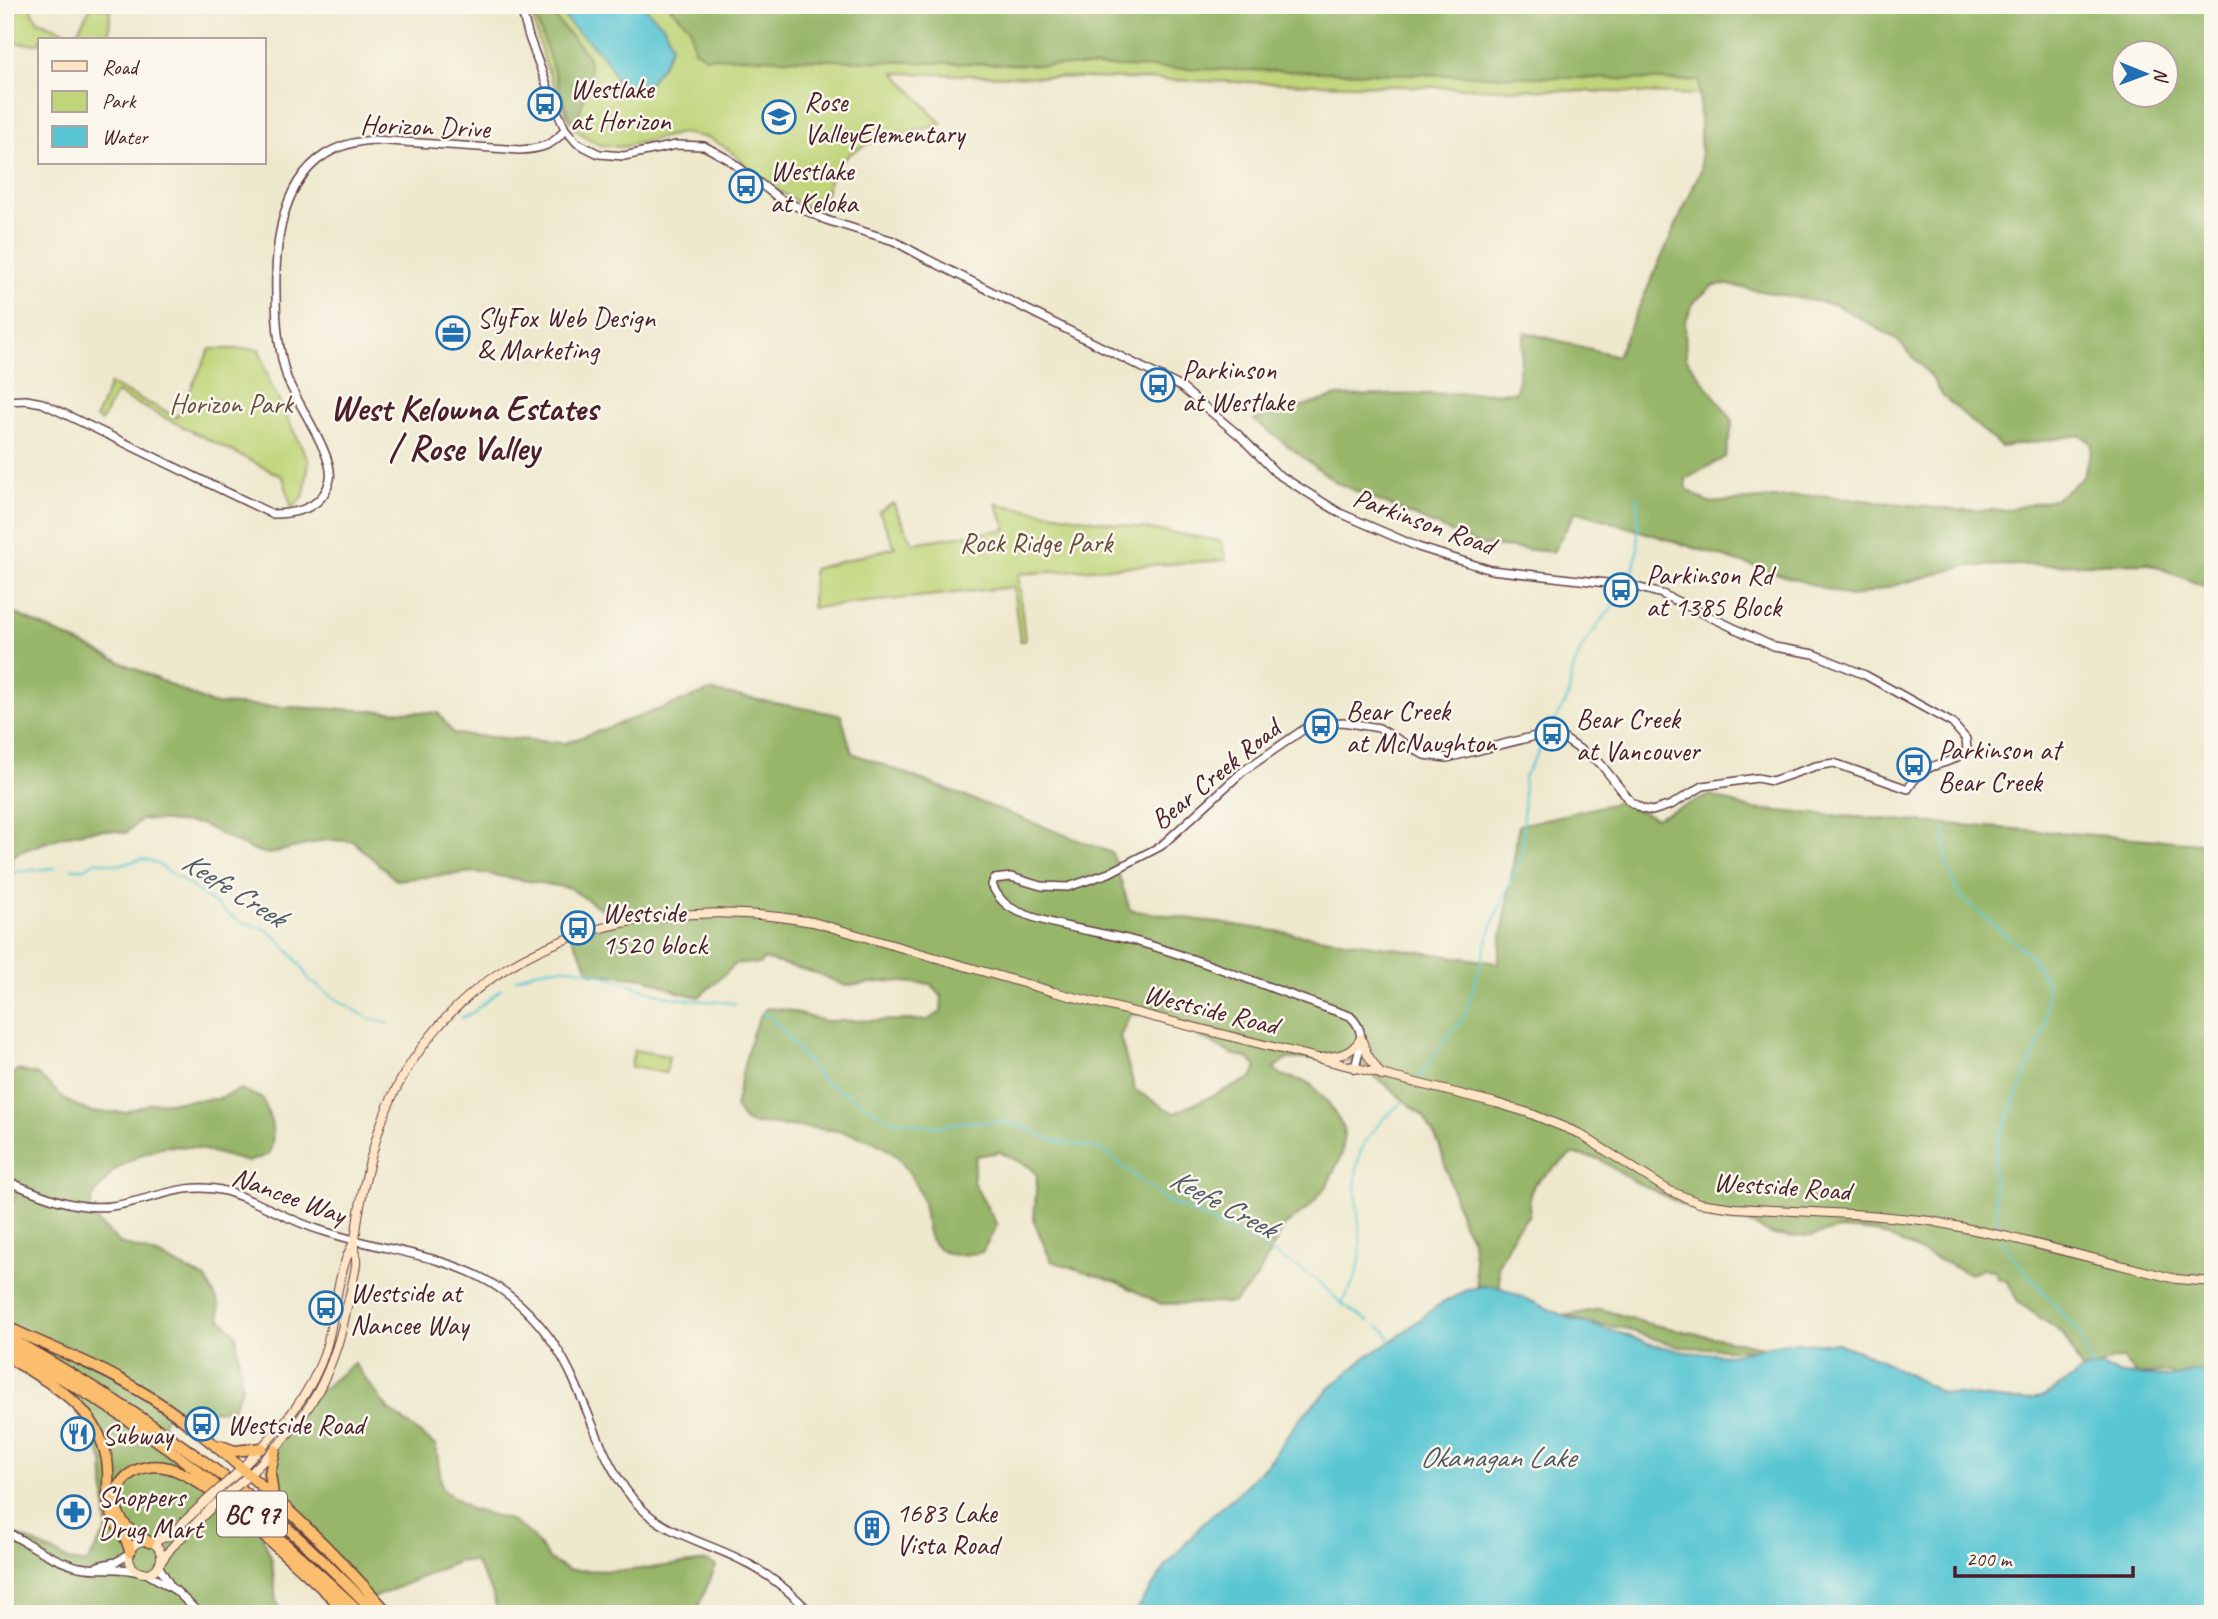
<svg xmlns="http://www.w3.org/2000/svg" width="2218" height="1619" font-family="Caveat,sans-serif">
<rect width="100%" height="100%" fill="#fbf7ec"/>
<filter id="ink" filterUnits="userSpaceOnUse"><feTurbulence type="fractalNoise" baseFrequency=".0143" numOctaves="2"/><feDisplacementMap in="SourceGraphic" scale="14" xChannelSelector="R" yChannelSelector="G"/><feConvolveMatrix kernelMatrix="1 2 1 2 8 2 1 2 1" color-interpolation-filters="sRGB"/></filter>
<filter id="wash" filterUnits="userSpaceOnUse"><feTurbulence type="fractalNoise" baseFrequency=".00686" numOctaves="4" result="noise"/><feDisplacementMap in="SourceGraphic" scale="28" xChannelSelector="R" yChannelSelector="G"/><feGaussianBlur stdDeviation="1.57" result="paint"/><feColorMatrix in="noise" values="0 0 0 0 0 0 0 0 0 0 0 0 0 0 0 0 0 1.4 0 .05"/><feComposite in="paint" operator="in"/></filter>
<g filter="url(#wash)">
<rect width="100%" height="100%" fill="#eee8cd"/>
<path fill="#bfd579" stroke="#847a52" stroke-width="2" fill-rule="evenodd" d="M5,5H28L38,21L75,35L92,5L110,10L109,40H40V44L5,43Z
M529,5H2213V111L1548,90L895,73L942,124C881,141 825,139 823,217L757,178L731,151L709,138L681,133L622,147L600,145L587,138L575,129L567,117L544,61ZM2124,52H2166V94H2124Z
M210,349H259L270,383L309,462L304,495L292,509L283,477L116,393L101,422L96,418L110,384L177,417Z
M893,503L912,543L1007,529L996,504L1221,541L1226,560L1018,574L1025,641H1020L1013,587L812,608L813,569L895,547L879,512Z
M634,1050L669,1056L666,1073L631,1067Z"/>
<path fill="#97b669" stroke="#706a4a" stroke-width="2" fill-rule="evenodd" d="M532,5H547L549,11L588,56L590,73L579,115L570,120Z
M668,5H2213V590L2148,563L1966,566L1852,597L1576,511L1553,552L1481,545L1337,483L1254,420L1338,396L1516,392L1525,332L1617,356L1701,170L1699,81L706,57L694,50L690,27ZM2166,52V94H2124V52ZM1723,284L1836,305L1896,339L1931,376L1942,395L2001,447L2081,435L2091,443L2092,449L2083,477L2057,498L2006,510H1957L1817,495L1708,503L1686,488V479L1725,457L1733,421L1686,358L1685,322L1694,302L1712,286Z
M5,609L212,704L438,713L454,734L565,743L710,691L841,715L852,753L1112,853L1130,910L1498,963L1519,825L1620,802L1655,818L1711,795L1750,809L2213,844V1370L2178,1378L2169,1372L2137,1375L2123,1359C2106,1358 2097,1369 2087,1380L2063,1334L2018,1302L2008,1282L1998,1278L1995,1270L1983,1269L1970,1274L1877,1232L1840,1229L1812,1236L1787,1237L1774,1235L1746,1222L1715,1220L1631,1180L1599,1159L1572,1154L1535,1183L1530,1194L1529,1215L1515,1231L1498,1266L1500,1288L1477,1286L1472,1240L1461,1219L1439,1144L1424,1117L1366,1069L1342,1059H1288L1273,1068L1282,1075L1309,1083L1328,1102L1344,1129L1342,1154L1327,1186L1308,1208L1284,1226L1257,1278L1234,1303L1161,1304L1117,1282L1051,1261L1034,1221L1037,1175L1030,1167L1000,1152L976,1156L973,1182L997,1225L982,1252C973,1253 960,1257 950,1254C919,1245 930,1218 921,1197C915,1181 902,1158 887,1149C852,1126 803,1128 762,1124C746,1126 743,1120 735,1107C741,1084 750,1020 767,1008L787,1010L824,1021L928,1020L941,1012L942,997L931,984L888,981L846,986L819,974L764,959L760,964L737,963L699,997L678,992L646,978L591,973L571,936L622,922L569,888L475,872L396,880L353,841L326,840L269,854L252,850L201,824L142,819L126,833C88,823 53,840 17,853L12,857V880L5,887ZM1154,1013L1232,1054L1249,1059L1257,1067L1252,1078L1174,1113L1135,1090L1120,1037L1130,1015Z
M18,1070L38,1075L67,1101L90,1112H126L151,1103L217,1099L241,1089L263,1099C270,1117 277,1134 269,1154L248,1162L193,1147L166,1146L140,1155L113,1171L92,1199L90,1215L120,1243L160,1256L206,1279L219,1304L220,1318L236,1334L242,1388L232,1409L169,1415L163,1421L164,1431L259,1528L272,1560L276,1601L284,1614H5V1529L71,1561L86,1564L107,1530L103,1462L92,1431L69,1403L5,1360V1206L14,1201L16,1180L5,1173V1078Z
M1601,1309L1649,1324L1767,1348L1755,1350L1679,1347L1623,1328L1587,1323L1567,1315Z
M354,1363L388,1409L436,1446L442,1489L470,1509L509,1520L529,1533L551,1561L569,1570L624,1571L707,1561L716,1566L695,1614H498L492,1592L475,1562L459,1561L350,1608L264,1517L269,1462L288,1418Z"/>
<path fill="#5ac6d3" stroke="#52727f" stroke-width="2" d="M556,5H642L664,26L672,45L664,63L641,93L618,96C616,49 577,42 556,5Z
M1481,1286L1499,1287L1571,1319L1617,1332L1651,1344L1685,1352L1728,1355L1785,1343H1837L1879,1359L1942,1393L2008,1400H2028L2045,1396L2086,1369L2097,1366L2122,1374L2169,1377L2213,1368V1614H1133L1167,1565L1206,1520L1235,1496L1270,1461L1300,1418L1331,1387L1367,1356L1391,1342L1437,1306L1465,1291Z"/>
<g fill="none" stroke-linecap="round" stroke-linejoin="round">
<path stroke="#5ac6d3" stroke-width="2" d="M1631,582L1638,548V496
M1548,733L1569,695L1571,676L1582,647L1625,589
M1946,828V862L1959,895L2031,956L2047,983L2046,1026L1997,1144L1993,1174L1998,1229
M71,869L85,868L96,861L118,865L142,859L154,862L181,879L227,913L239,921L267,930L278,939L300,964L309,980L333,997L370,1019L389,1023
M5,873L55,868
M516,979C573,950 618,985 671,997C692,1002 715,1000 736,1004
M761,1012L773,1019L822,1080L889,1119L934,1127L963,1122H1003L1026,1127L1049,1139L1102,1150L1167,1201L1258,1244L1315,1278L1342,1304L1368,1321
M461,1018L472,1013L501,989
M1419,1079L1447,1037L1465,1016L1493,922L1523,853L1524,777L1546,738
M2003,1241L2009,1252L2080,1333L2091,1367
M1342,1304C1350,1289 1358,1275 1360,1259C1363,1224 1350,1192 1359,1156C1365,1135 1387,1116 1402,1102
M1378,1326L1385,1330L1391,1342"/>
</g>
</g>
<g filter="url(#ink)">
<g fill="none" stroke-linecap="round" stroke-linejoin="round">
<defs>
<path id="tertiary" d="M520,5L529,37L553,102L565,129L577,143L599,154L624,156L676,145L704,146L728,159L780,199L826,220L894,241L927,259L1181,387L1240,436L1276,473L1340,513L1418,547L1491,570L1633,586L1662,594L1774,647L1814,654L1865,675L1952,723L1966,739L1967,750C1945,770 1927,757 1908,789L1834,763L1816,766L1772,781L1757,778L1703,786L1671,805L1652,811L1643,809L1631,802L1600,763L1563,738L1544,734L1447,758L1424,755L1379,728L1343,722L1310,725L1242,772L1161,846L1109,873L1068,887L1041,886L1011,877L994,879L992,885C997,896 1005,906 1017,911C1056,928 1101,931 1142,943C1213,963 1280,993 1350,1016C1368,1033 1359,1047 1355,1069
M5,401L26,400L42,403L272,514C297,514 324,508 330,479C335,457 296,402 287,378C278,350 276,323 276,294C274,223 289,145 374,140L520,150C539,149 554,146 565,129
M5,1180C38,1194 75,1211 112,1206C151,1201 185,1180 225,1191C259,1201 289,1221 323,1231C418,1262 493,1252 556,1347C589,1398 598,1465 642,1509C670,1536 712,1544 745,1562C768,1574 794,1594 811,1614
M5,1531C28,1543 53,1561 79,1567C99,1571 119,1566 138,1572
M158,1565L170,1585
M98,1566L116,1562L130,1554
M146,1573L175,1590L200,1614"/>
<path id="secondary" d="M1361,1038L1367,1054L1382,1076
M1320,1058C1339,1056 1351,1055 1361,1038
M235,1475C272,1436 310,1402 326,1348C336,1314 336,1275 353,1244
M240,1483C300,1428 331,1388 347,1307C350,1293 354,1279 356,1265C357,1257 354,1248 355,1239C359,1205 367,1169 377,1136C388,1100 406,1067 429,1038C518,923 677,897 813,922L1054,992L1496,1103L1529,1113L1578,1133L1668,1190L1699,1203L1735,1208L1869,1215L1931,1221L2008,1237L2176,1279L2213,1282
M129 1557a16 16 0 1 1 32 0a16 16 0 1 1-32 0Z
M151,1543L170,1535L206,1501
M161,1562L171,1548L212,1507"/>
<path id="motorway" d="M5,1326C48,1347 94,1363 135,1388C177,1412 213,1443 249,1475C299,1518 345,1564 389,1614
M5,1336C103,1390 199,1452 284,1525C316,1553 347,1584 377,1614
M5,1348C140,1415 253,1511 362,1614
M5,1355C48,1383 97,1404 107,1460C110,1476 106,1493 110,1508C113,1525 128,1535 130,1552
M221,1446L235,1451L262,1448
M273,1495L270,1473L275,1450
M149,1542C138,1536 127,1530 121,1519C102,1485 137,1459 169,1468C196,1476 219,1499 240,1516C278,1547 314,1580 349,1614"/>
</defs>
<use href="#tertiary" stroke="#633d43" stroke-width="10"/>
<use href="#secondary" stroke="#633d43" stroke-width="10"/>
<use href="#motorway" stroke="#633d43" stroke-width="13"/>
<use href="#tertiary" stroke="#fff" stroke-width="7"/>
<use href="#secondary" stroke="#fde5c5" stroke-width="8"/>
<use href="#motorway" stroke="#fabe6e" stroke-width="10"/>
<defs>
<path id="secondary-bridge" d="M206,1501L235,1475
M212,1507L240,1483"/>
</defs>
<use href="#secondary-bridge" stroke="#633d43" stroke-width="10" stroke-linecap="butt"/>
<use href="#secondary-bridge" stroke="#fde5c5" stroke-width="8"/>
</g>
</g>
<defs>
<symbol id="bus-ring" viewBox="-11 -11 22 22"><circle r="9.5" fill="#fbf7ec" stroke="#1f6fb2" stroke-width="1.5"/><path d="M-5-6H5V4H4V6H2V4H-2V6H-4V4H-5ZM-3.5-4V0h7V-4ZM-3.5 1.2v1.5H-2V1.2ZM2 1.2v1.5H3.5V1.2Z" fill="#1f6fb2"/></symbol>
<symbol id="school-ring" viewBox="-11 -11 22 22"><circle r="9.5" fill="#fbf7ec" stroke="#1f6fb2" stroke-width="1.5"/><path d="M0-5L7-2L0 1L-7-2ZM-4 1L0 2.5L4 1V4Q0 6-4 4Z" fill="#1f6fb2"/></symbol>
<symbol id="office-ring" viewBox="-11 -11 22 22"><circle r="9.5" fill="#fbf7ec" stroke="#1f6fb2" stroke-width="1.5"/><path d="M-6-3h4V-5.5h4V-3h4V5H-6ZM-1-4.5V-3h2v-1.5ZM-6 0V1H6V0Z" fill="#1f6fb2"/></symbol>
<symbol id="restaurant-ring" viewBox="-11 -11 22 22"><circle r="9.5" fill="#fbf7ec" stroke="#1f6fb2" stroke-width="1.5"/><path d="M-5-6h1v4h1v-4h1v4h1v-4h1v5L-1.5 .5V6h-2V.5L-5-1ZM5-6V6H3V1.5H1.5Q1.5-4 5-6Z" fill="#1f6fb2"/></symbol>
<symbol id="pharmacy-ring" viewBox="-11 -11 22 22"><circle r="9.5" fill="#fbf7ec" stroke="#1f6fb2" stroke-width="1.5"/><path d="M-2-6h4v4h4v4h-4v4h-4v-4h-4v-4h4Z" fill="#1f6fb2"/></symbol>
<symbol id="building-ring" viewBox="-11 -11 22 22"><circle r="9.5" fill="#fbf7ec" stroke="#1f6fb2" stroke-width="1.5"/><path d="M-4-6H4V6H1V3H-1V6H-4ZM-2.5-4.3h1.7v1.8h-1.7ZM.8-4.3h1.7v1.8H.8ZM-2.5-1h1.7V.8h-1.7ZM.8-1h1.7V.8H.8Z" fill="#1f6fb2"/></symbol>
</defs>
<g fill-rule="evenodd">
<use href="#bus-ring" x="526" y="85" width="38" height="38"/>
<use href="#school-ring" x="760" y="98" width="38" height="38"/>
<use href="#bus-ring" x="727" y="167" width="38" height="38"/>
<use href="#office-ring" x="434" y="314" width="38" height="38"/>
<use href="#bus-ring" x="1139" y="366" width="38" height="38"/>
<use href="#bus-ring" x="1602" y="571" width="38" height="38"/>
<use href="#bus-ring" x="1302" y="707" width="38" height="38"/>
<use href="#bus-ring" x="1533" y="715" width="38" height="38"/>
<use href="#bus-ring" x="1895" y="746" width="38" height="38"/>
<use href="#bus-ring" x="559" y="909" width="38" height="38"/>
<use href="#bus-ring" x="307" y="1289" width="38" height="38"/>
<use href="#bus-ring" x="183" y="1405" width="38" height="38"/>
<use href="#restaurant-ring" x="59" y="1415" width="38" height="38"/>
<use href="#pharmacy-ring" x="55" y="1493" width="38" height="38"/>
<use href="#building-ring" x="853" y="1509" width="38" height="38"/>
</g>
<g text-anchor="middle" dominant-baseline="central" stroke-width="5" stroke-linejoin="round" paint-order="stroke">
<rect fill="#fbf7ec" stroke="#7f6065" stroke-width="2" x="217" y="1491.5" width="70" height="45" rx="5"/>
<g font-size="26" font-weight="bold" fill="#4a1f2b">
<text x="252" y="1514">BC 97</text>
</g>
<g font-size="28" fill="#4a1f2b" stroke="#fbf7ec" text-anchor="start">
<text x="570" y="88">Westlake<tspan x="570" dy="32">at Horizon</tspan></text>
<text x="804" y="101">Rose<tspan x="804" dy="32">ValleyElementary</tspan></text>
<text x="770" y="170">Westlake<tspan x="770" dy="32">at Keloka</tspan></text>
<text x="477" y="317">SlyFox Web Design<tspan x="477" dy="32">&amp; Marketing</tspan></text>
<text x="1182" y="369">Parkinson<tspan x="1182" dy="32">at Westlake</tspan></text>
<text x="1646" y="574">Parkinson Rd<tspan x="1646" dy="32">at 1385 Block</tspan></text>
<text x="1346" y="710">Bear Creek<tspan x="1346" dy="32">at McNaughton</tspan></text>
<text x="1576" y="718">Bear Creek<tspan x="1576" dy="32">at Vancouver</tspan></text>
<text x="1938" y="749">Parkinson at<tspan x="1938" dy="32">Bear Creek</tspan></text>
<text x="602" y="912">Westside<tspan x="602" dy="32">1520 block</tspan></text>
<text x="350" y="1292">Westside at<tspan x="350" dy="32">Nancee Way</tspan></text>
<text x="227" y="1424">Westside Road</text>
<text x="102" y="1434">Subway</text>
<text x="98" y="1496">Shoppers<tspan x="98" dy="32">Drug Mart</tspan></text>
<text x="896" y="1512">1683 Lake<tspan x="896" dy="32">Vista Road</tspan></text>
</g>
<g font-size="28" fill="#4a1f2b" stroke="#fbf7ec">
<text transform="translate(425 126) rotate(2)">Horizon Drive</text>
<text transform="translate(1424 521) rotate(20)">Parkinson Road</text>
<text transform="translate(1215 774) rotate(-39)">Bear Creek Road</text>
<text transform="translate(1211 1009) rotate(14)">Westside Road</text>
<text transform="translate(1782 1186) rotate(4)">Westside Road</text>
<text transform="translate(289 1195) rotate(20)">Nancee Way</text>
</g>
<g font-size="28" fill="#674c3e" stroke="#fbf7ec">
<text x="231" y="403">Horizon Park</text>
<text x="1036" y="542">Rock Ridge Park</text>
</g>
<g font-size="30" font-style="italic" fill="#505966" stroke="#fbf7ec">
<text transform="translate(234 889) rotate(32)">Keefe Creek</text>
<text transform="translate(1223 1203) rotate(28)">Keefe Creek</text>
<text x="1497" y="1457">Okanagan Lake</text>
</g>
<g font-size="35" font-weight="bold" fill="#4a1f2b" stroke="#fbf7ec">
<text x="464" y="408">West Kelowna Estates<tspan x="464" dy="40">/ Rose Valley</tspan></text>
</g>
</g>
<rect width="2218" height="1619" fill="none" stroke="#fbf7ec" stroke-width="28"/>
<rect x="38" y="38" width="228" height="126" fill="#fbf7ec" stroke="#b4a19f" stroke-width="2"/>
<rect x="52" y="61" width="35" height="10" fill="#fde5c5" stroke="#b4a19f" stroke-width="2"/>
<text x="102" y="74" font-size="21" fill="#4a1f2b">Road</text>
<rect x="52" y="91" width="35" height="21" fill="#bfd579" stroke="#b4a19f" stroke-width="2"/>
<text x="102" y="108" font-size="21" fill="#4a1f2b">Park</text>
<rect x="52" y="126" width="35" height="21" fill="#5ac6d3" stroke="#b4a19f" stroke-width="2"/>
<text x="102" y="144" font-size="21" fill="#4a1f2b">Water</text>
<g transform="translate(2145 74) rotate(91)"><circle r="33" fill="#fbf7ec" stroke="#b4a19f" stroke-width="2"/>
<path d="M0-5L12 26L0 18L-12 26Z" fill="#1f6fb2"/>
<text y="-10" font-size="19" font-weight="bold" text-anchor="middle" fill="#4a1f2b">N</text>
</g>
<path d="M1955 1566v10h178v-10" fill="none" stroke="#4a1f2b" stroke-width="3.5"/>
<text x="1966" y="1566" font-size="21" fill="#4a1f2b" stroke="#fbf7ec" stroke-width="5" paint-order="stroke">200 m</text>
</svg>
